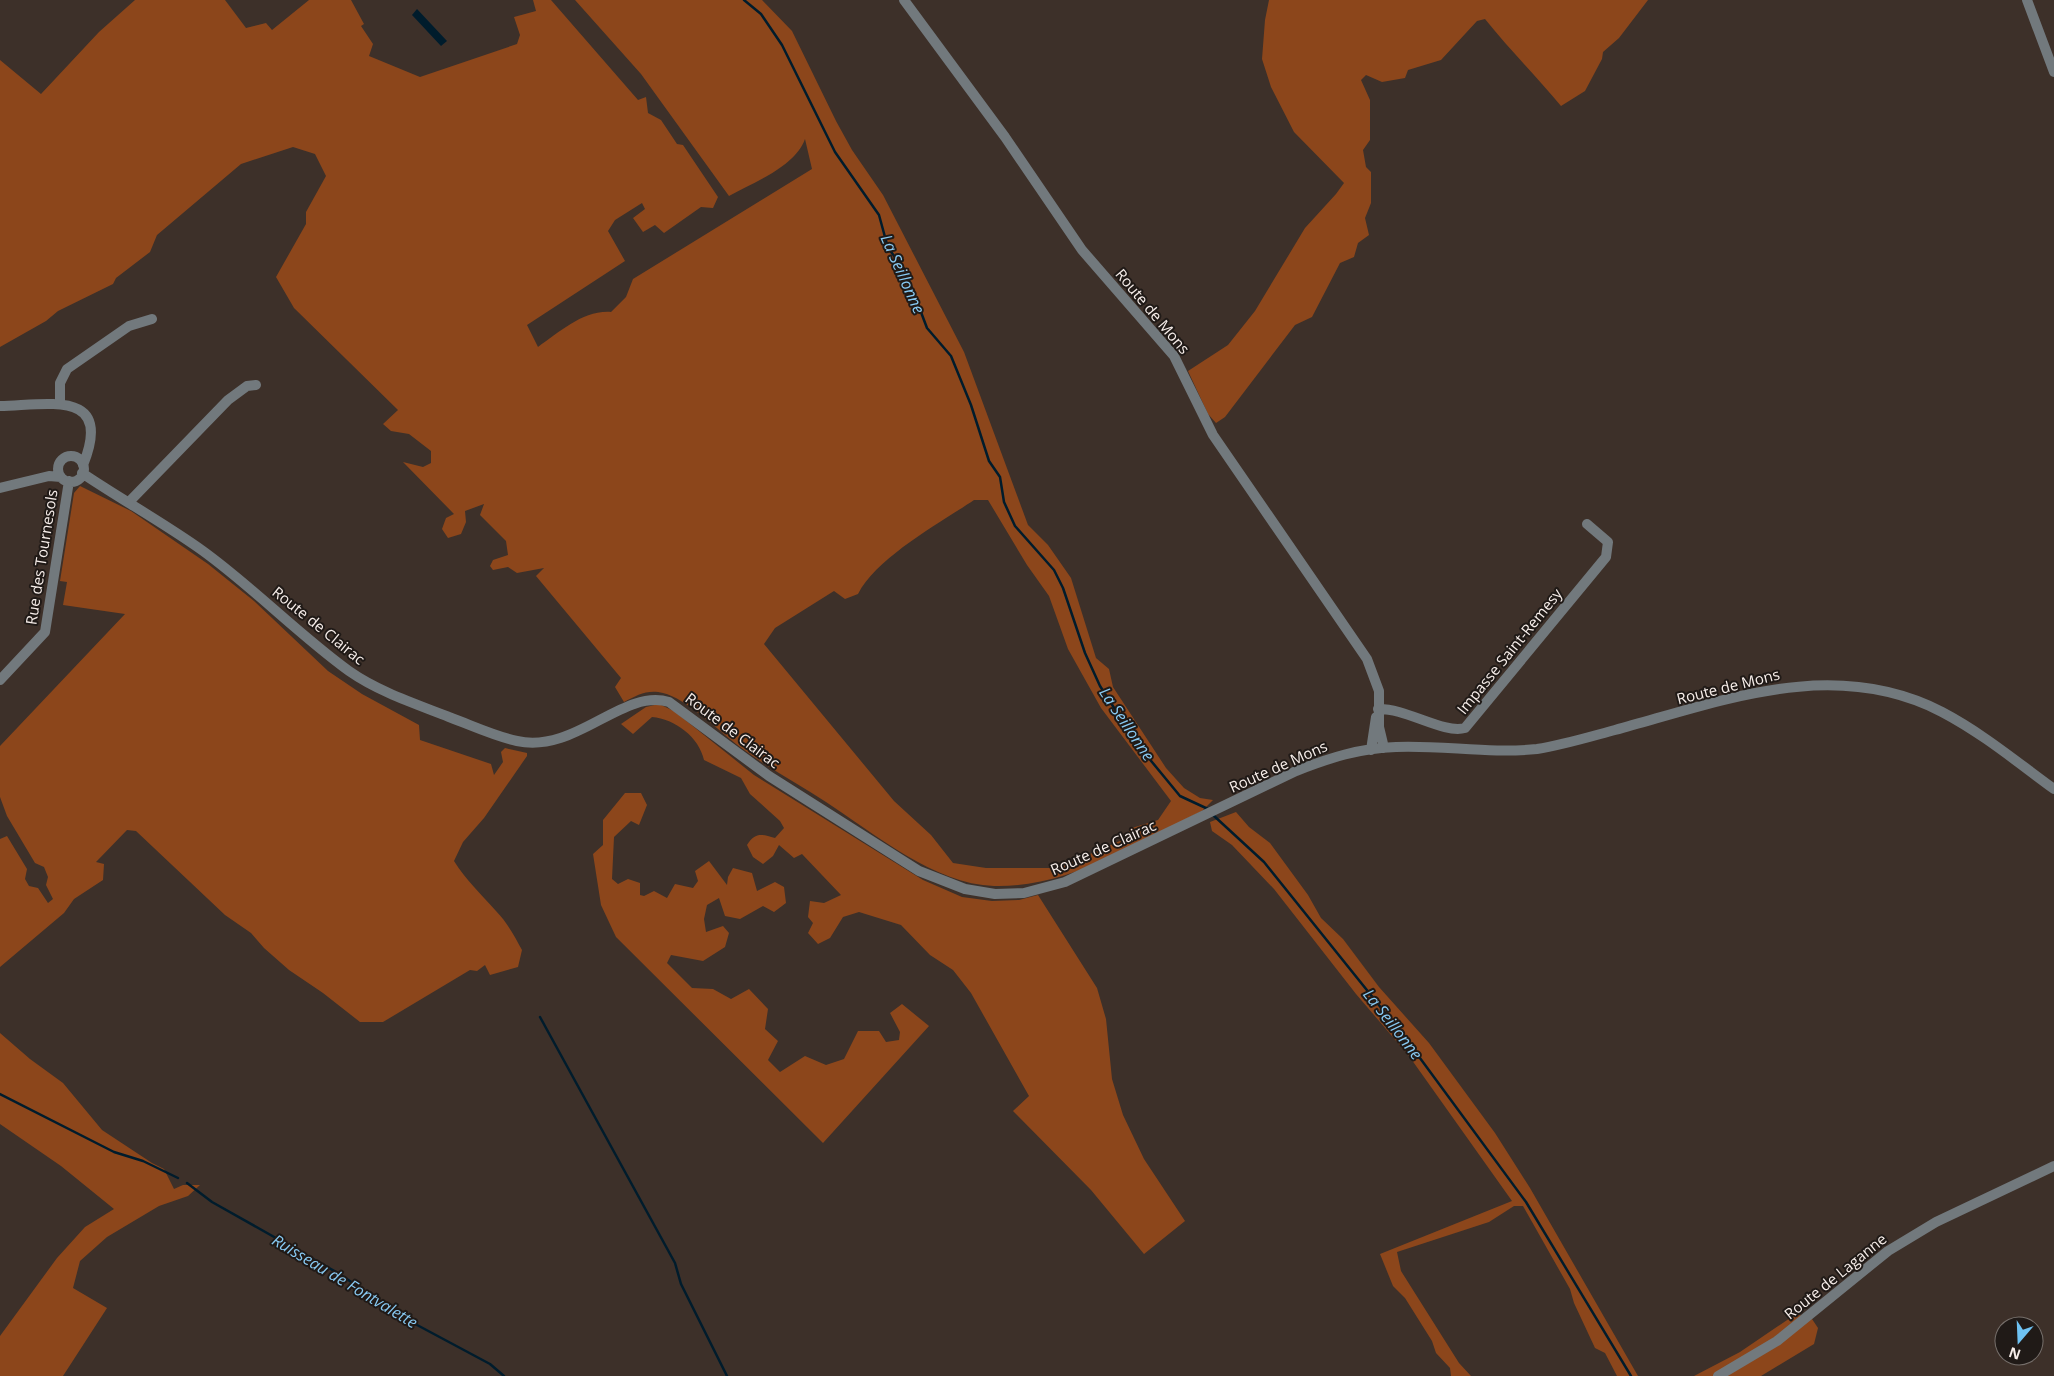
<svg xmlns="http://www.w3.org/2000/svg" width="2054" height="1376" font-family="'Open Sans',sans-serif">
<rect width="100%" height="100%" fill="#3d3029"/>
<path fill="#8c461b" fill-rule="evenodd" d="M135,0H225L246,28L266,23L272,30L309,0H351L364,24L361,26L373,44L369,56L420,77L517,44L520,35L514,17L536,11L533,0H551L638,100L646,97L648,113L661,120L677,144L683,145L718,197L713,208L701,207L664,233L655,225L643,232L633,218L645,209L642,203L615,220L608,231L625,261L527,325L538,347C560,332 583,310 611,312L626,297L633,279L812,169L805,139C795,167 754,182 729,196L641,74L575,0H762L792,31L836,121L852,150L883,195L964,352L1028,525L1048,545L1071,578L1096,658L1109,669L1113,687L1166,768L1184,788L1200,798L1213,800L1202,811C1137,843 1069,888 994,886C934,884 875,834 826,802C798,784 768,768 740,747C720,732 686,698 663,693C648,689 637,695 624,702L615,687L621,678L536,576L544,568L517,573L508,567L493,570L490,566L493,560L508,555L506,541L480,515L484,504L465,511L466,522L461,534L448,538L442,529L446,518L454,514L403,462L423,467L431,463V451L409,434L391,431L383,424L398,410L294,308L276,277L306,224V212L326,176L315,154L293,147L241,164L157,235L150,252L116,278L113,284L58,311L46,321L0,347V60L41,94L99,32ZM974,500H988L1027,565L1049,596L1068,649L1101,708L1171,801L1158,820L1132,828L1122,840L1058,868H986L953,863L931,835L894,801L764,644L775,628L834,591L845,599L858,594C877,557 940,523 974,500Z
M1269,0H1648L1619,38L1603,52L1602,59L1585,91L1561,106C1536,76 1509,49 1485,19L1477,21L1441,60L1408,70L1405,78L1382,82L1366,75L1361,80L1370,100V140L1363,150L1366,167L1371,172V203L1365,218L1369,235L1358,243L1354,257L1340,263L1312,317L1295,325L1225,417L1216,423L1208,414L1188,371L1228,345L1255,311L1305,228L1336,194L1344,183L1294,132L1271,87L1262,59L1265,20Z
M80,486L131,511L208,564L254,601L328,671L362,694L419,725L420,740L491,764L494,775L503,762L501,752L505,748L527,753V756L484,818L463,842L454,861C466,880 481,894 496,911C507,922 515,937 522,950L518,967L490,975L485,965L477,971L470,970L383,1022H360L323,993L289,970L264,948L251,933L225,915L136,831L127,830L96,862L104,864L103,880L74,899L64,913L0,967V839L7,836L27,869L25,879L29,886L38,888L48,903L53,899L46,885L48,877L44,867L35,863L7,816L0,797V746L125,614L63,605L67,582L60,581L74,493Z
M659,704L674,711L754,775L923,880L962,897L992,901L1019,900L1038,895L1097,988L1106,1019L1112,1079L1123,1115L1144,1159L1185,1221L1144,1254L1091,1190L1013,1111L1029,1096L971,993L953,970L930,955L901,925L859,912L843,917L830,938L818,944L808,933L813,923L808,917L810,901L824,903L841,895L802,854L794,858L779,845L773,856L763,864L753,857L747,845C755,832 762,834 775,838L784,828L780,821L750,794L741,778L704,760C699,737 675,719 652,717L633,734L621,724L646,707Z
M625,793H641L647,805L639,825L631,821L614,837L612,879L618,884L628,879L640,883V895L644,896L654,891L667,898L675,884L693,888L698,881L695,871L709,861L727,885L728,877L733,868L752,873L757,891L775,882L784,887L786,903L774,912L763,906L740,919L725,916L719,898L707,905L704,919L706,932L723,926L729,933L725,947L703,961L671,955L667,963L692,988L713,989L731,999L749,989L768,1009L765,1029L778,1041L768,1060L780,1072L805,1056L826,1065L844,1059L858,1031H879L886,1042L899,1040L900,1032L890,1013L902,1004L929,1026L823,1143L616,937L601,905L593,854L603,845V820Z
M1236,812L1249,827L1270,843L1308,895L1321,918L1343,939L1379,987L1429,1043L1495,1133L1530,1188L1638,1376H1617L1605,1353L1595,1348L1574,1303L1570,1289L1523,1206H1514L1489,1222L1397,1252L1401,1271L1459,1363L1471,1376H1451L1450,1368L1436,1353L1432,1341L1405,1298L1393,1286L1380,1254L1512,1201L1409,1056L1356,994L1274,889L1232,845L1212,831L1210,822Z
M0,1033L30,1059L63,1083L102,1130L152,1163L164,1169L174,1189L183,1185H200L188,1196L159,1206L107,1237L80,1261L73,1288L107,1308L63,1376H0V1336L57,1258L85,1227L114,1209L61,1166L0,1124Z
M1796,1314L1812,1319L1818,1328L1814,1344L1761,1376H1694L1740,1352Z"/>
<path fill="#001c2c" d="M417,9L447,41L441,46L412,15Z"/>
<g fill="none" stroke-linecap="round" stroke-linejoin="round">
<path stroke="#001c2c" stroke-width="2.5" d="M744,0L761,14L782,45L835,152L879,215L888,248L905,270L927,328L951,356L971,405L989,461L1000,477L1004,502L1015,526L1054,570L1063,588L1085,653L1100,686L1138,745L1180,796L1208,809
M1213,815L1264,862L1403,1035L1526,1202L1631,1376
M540,1017L675,1263L681,1284L727,1376
M0,1094L114,1152L143,1161L178,1178
M187,1183L212,1202L338,1273L404,1318L490,1364L504,1376"/>
<path stroke="#72797d" stroke-width="10" d="M904,0L1005,137L1082,250L1174,356L1213,435L1367,659L1379,691V727L1384,748
M2027,0L2054,72
M60,404V383L67,369L129,326L152,319
M0,406C49,405 114,389 83,465
M58 469a13 13 0 1 1 26 0a13 13 0 1 1-26 0Z
M82,473C122,500 164,523 203,551C254,588 298,634 349,671C379,692 416,704 449,717C471,725 494,736 517,741C576,754 622,688 669,702L769,776L919,871L965,889L995,894L1024,893L1065,882L1296,771C1329,758 1360,748 1396,747C1443,745 1489,754 1537,749C1563,745 1589,737 1615,730C1722,701 1834,656 1942,712C1982,733 2017,762 2054,789
M0,488L49,476L61,477
M129,502L228,400L247,386L256,385
M0,680L45,632L69,481
M1378,709C1406,708 1443,734 1465,728L1606,557L1608,542L1587,524
M1371,750L1376,717
M1718,1376L1777,1341L1888,1251L1936,1222L2054,1166"/>
</g>
<g text-anchor="middle" dominant-baseline="central" stroke-width="4" stroke-linejoin="round" paint-order="stroke">
<g font-size="15" fill="#f7eeea" stroke="#201a17">
<text transform="translate(1153 311) rotate(50)">Route de Mons</text>
<text transform="translate(41 557) rotate(-81)">Rue des Tournesols</text>
<text transform="translate(319 625) rotate(39)">Route de Clairac</text>
<text transform="translate(1509 651) rotate(-51)">Impasse Saint-Remesy</text>
<text transform="translate(1728 686) rotate(-14)">Route de Mons</text>
<text transform="translate(733 730) rotate(37)">Route de Clairac</text>
<text transform="translate(1278 766) rotate(-24)">Route de Mons</text>
<text transform="translate(1103 847) rotate(-24)">Route de Clairac</text>
<text transform="translate(1835 1276) rotate(-39)">Route de Laganne</text>
</g>
<g font-size="16" font-style="italic" fill="#88caf3" stroke="#201a17">
<text transform="translate(903 274) rotate(66)">La Seillonne</text>
<text transform="translate(1127 724) rotate(56)">La Seillonne</text>
<text transform="translate(1393 1024) rotate(52)">La Seillonne</text>
<text transform="translate(345 1281) rotate(31)">Ruisseau de Fontvalette</text>
</g>
</g>
<g transform="translate(2019 1341) rotate(199)"><circle r="24" fill="#201a17" stroke="#766f6b"/>
<path d="M0-4L9 19L0 12L-9 19Z" fill="#6ec2f3"/>
<text y="-8" font-size="14" font-weight="bold" text-anchor="middle" fill="#f7eeea">N</text>
</g>
</svg>
